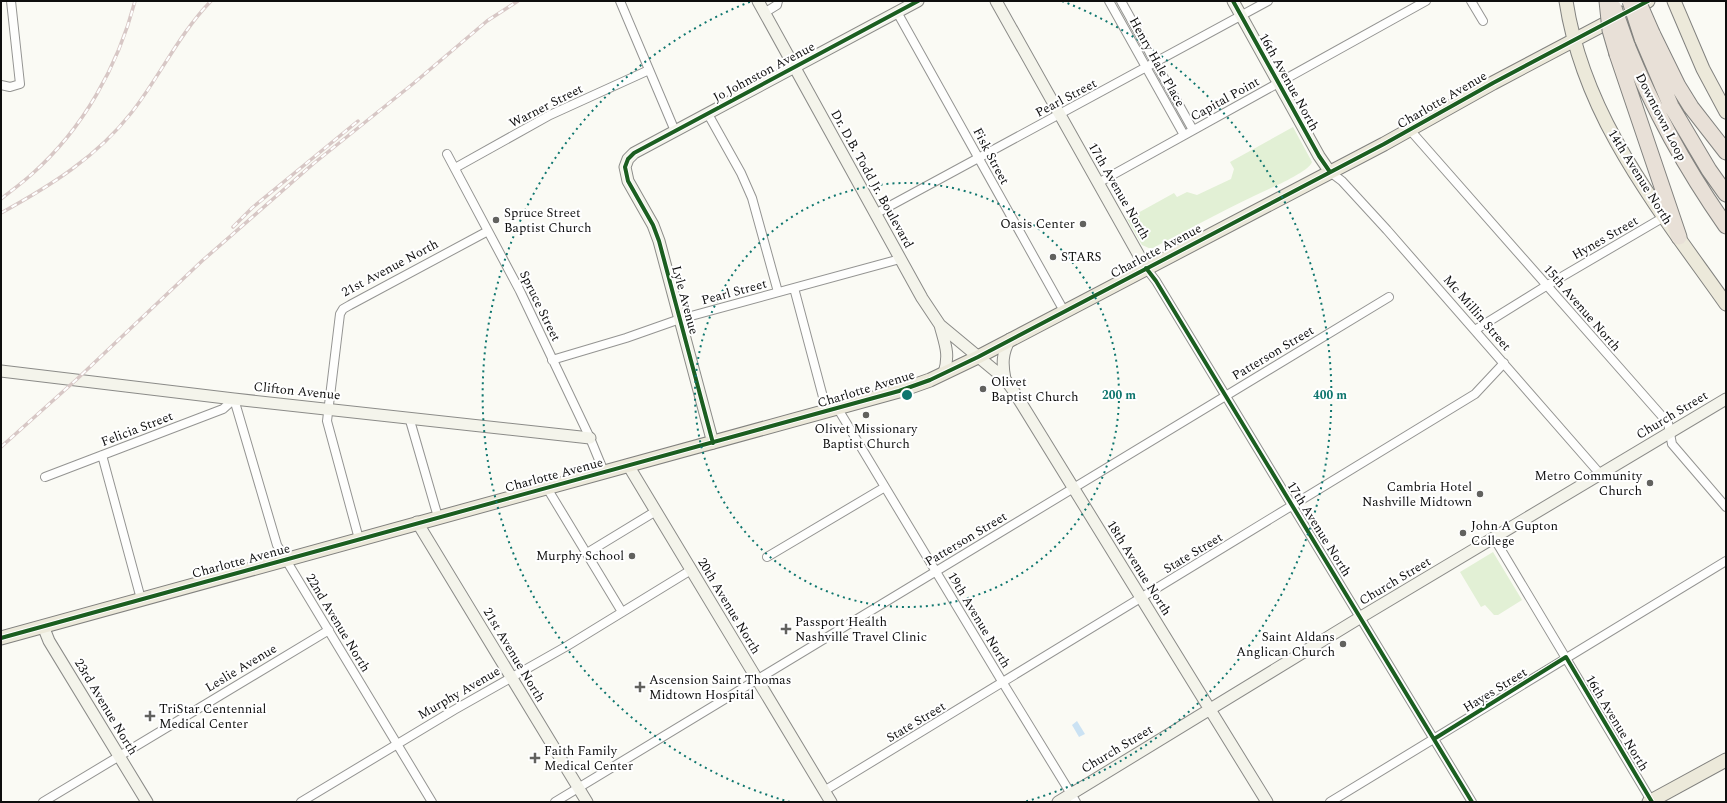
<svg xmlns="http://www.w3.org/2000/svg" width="1727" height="803" font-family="Spectral,serif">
<rect width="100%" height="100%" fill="#fafaf4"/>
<path fill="#e2f0d5" d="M1293,127L1312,162C1310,170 1280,184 1271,188C1231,206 1191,228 1151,249L1142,245L1127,219L1174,193L1177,197L1187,192L1197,195L1231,179L1234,169L1230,162Z
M1493,552L1522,600L1498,615H1494L1485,605L1481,607L1460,572Z"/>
<path fill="#cbe2f3" d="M1077,721L1085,734L1079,737L1072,725Z"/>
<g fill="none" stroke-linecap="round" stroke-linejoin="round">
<defs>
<path id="street" d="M620,1L675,131
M1109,1L1184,135
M1121,1L1193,130
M1471,1L1483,21
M897,12L1064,311
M764,13L777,5L778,1
M1,85L10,87L20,84L11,1
M708,114L741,173L752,198L778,292
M1410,130L1668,423L1672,444L1726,507
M447,154L520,291L590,438L604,472
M455,168L550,115L649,70
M1330,172L1342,181L1387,230L1601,475
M1098,183L1426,1
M875,214L1268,1
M1146,268L1156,281L1472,802
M794,288L827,412
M1475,330L1546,286L1664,217
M552,360L626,338L680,319L900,259
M838,409L1003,683L1076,802
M409,417L438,517
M102,455L141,599
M45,477L223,409L234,399L277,545L432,802
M547,488L622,612
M1494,538L1652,802
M359,539L327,421L340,314L343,309L350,305L488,231
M587,553L656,511
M767,557L885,487
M824,791L1475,394L1504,363
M43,802L329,630
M301,802L454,710L567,646L691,570
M555,802L1389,297
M1330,802L1726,561"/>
<path id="secondary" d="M758,1L922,298L940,325L1005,379L1013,390L1267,802
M996,1L1146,268
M1233,1L1319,156L1330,172
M940,325C945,344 950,354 944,373
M1,371L234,399L590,438
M1005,379C1002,364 1002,353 1010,339
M713,443L659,241L653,225L628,181L625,167L628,159L634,153L918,1
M628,465L831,802
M417,522L587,802
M43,626L49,641L147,802
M1058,802L1361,617L1726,399"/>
<path id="primary" d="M1566,1C1584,119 1659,209 1726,304
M1674,1L1703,69L1726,112
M1,638L899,391L930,380L978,357L1384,144L1493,83L1648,1
M1649,802L1726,760"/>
<path id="highway" d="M1652,33L1678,86L1691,107L1726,152
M1642,38L1671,106L1709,170L1726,194
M1627,45C1653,109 1686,169 1726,226
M1617,54L1679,237"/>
</defs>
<use href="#street" stroke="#949492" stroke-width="10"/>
<use href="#secondary" stroke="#8b8b88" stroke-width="13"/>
<use href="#primary" stroke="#82827f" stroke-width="15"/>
<use href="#highway" stroke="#82827f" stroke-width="17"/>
<use href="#street" stroke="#fefefd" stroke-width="8"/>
<use href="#secondary" stroke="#f4f4eb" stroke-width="11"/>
<use href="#primary" stroke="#ece9da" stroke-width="13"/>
<use href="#highway" stroke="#e8e0d7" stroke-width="15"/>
<defs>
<path id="rail" d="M1,199C11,191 22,183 32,174C83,129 118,66 135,1
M1,213C50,186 97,157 132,112C160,76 179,34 211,1
M233,227L252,208L358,121
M1,447L76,380L202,261L313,164L414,83L487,21L518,1"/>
</defs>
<use href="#rail" stroke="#d7c7c5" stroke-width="3.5"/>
<use href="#rail" stroke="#fff" stroke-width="2" stroke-dasharray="6" stroke-linecap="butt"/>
<defs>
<path id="highway-bridge" d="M1607,1L1610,30L1617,54
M1630,1L1642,38
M1638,1L1652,33
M1614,8L1627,45"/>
</defs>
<use href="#highway-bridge" stroke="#82827f" stroke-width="17" stroke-linecap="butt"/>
<use href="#highway-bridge" stroke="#e8e0d7" stroke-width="15"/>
<defs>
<path id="cycleway" d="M1233,1L1319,156L1330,172
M1146,268L1156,281L1472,802
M713,443L659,241L653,225L628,181L625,167L628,159L634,153L918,1
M1,638L899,391L930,380L978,357L1384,144L1493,83L1648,1
M1434,739L1566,657L1652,802"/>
</defs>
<use href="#cycleway" stroke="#fff" stroke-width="6"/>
<use href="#cycleway" stroke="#1b5e20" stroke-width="4"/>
</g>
<g fill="none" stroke="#0f766e" stroke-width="2" stroke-dasharray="2 4">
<circle cx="907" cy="395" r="212"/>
<path d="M790 802A423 423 0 0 1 752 1M1062 1A423 423 0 0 1 1024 802"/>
</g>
<g fill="#61615e" stroke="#fff" stroke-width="1.5">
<circle cx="496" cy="220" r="4"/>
<circle cx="1083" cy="224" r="4"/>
<circle cx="1053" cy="257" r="4"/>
<circle cx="983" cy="389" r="4"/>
<circle cx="866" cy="415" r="4"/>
<circle cx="1650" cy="483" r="4"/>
<circle cx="1480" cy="494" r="4"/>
<circle cx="1463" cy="533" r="4"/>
<circle cx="632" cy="556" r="4"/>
<path d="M784 623h4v4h4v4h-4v4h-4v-4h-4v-4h4z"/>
<circle cx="1343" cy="644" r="4"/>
<path d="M638 681h4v4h4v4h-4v4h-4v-4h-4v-4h4z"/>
<path d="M148 710h4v4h4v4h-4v4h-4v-4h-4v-4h4z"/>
<path d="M533 752h4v4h4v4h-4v4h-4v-4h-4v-4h4z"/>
</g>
<g text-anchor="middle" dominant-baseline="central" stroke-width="4" stroke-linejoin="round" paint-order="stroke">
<g font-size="13" fill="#0e0e0e" stroke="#fff">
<text transform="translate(1157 62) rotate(61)">Henry Hale Place</text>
<text transform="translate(764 72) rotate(-28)">Jo Johnston Avenue</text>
<text transform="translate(1289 82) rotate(61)">16th Avenue North</text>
<text transform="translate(1066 98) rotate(-28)">Pearl Street</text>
<text transform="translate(1225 99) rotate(-29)">Capital Point</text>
<text transform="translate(1442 100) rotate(-30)">Charlotte Avenue</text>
<text transform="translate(546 106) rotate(-27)">Warner Street</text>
<text transform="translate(1661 117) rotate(63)">Downtown Loop</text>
<text transform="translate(991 156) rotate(62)">Fisk Street</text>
<text transform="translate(1640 177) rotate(58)">14th Avenue North</text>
<text transform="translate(872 179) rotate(61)">Dr. D.B. Todd Jr. Boulevard</text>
<text transform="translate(1119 191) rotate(60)">17th Avenue North</text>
<text transform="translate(1605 238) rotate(-30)">Hynes Street</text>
<text transform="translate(1156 251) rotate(-28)">Charlotte Avenue</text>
<text transform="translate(390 268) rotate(-28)">21st Avenue North</text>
<text transform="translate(734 292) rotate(-15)">Pearl Street</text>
<text transform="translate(685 300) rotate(75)">Lyle Avenue</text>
<text transform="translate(540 306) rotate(64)">Spruce Street</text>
<text transform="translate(1582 308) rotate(49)">15th Avenue North</text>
<text transform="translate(1477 313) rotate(49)">Mc Millin Street</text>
<text transform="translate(1273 353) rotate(-31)">Patterson Street</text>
<text transform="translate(866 389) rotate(-17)">Charlotte Avenue</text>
<text transform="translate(297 391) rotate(6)">Clifton Avenue</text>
<text transform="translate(1672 415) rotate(-31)">Church Street</text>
<text transform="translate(137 429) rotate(-21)">Felicia Street</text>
<text transform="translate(554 475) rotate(-15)">Charlotte Avenue</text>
<text transform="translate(1319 529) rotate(58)">17th Avenue North</text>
<text transform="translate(966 539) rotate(-31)">Patterson Street</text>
<text transform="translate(1193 553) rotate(-31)">State Street</text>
<text transform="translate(241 561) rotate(-15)">Charlotte Avenue</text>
<text transform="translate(1139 568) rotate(58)">18th Avenue North</text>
<text transform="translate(1395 581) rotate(-31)">Church Street</text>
<text transform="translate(729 606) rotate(59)">20th Avenue North</text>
<text transform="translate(979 620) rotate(59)">19th Avenue North</text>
<text transform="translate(338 623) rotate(59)">22nd Avenue North</text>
<text transform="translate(514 655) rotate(59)">21st Avenue North</text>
<text transform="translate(241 668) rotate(-31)">Leslie Avenue</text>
<text transform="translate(1495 690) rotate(-32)">Hayes Street</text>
<text transform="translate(459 693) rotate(-30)">Murphy Avenue</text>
<text transform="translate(106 707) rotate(59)">23rd Avenue North</text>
<text transform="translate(916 722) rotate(-31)">State Street</text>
<text transform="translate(1617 723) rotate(59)">16th Avenue North</text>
<text transform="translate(1117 749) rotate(-31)">Church Street</text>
</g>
<g font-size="13" fill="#0e0e0e" stroke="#fff" text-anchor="start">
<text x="504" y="213">Spruce Street<tspan x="504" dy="15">Baptist Church</tspan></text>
<text x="1075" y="224" text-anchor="end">Oasis Center</text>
<text x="1061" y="257">STARS</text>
<text x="991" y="382">Olivet<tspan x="991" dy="15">Baptist Church</tspan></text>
<text x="866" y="429" text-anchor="middle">Olivet Missionary<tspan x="866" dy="15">Baptist Church</tspan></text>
<text x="1642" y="476" text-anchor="end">Metro Community<tspan x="1642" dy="15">Church</tspan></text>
<text x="1472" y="487" text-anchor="end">Cambria Hotel<tspan x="1472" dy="15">Nashville Midtown</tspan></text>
<text x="1471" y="526">John A Gupton<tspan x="1471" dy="15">College</tspan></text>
<text x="624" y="556" text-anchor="end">Murphy School</text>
<text x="795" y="622">Passport Health<tspan x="795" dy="15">Nashville Travel Clinic</tspan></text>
<text x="1335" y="637" text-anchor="end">Saint Aldans<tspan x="1335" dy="15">Anglican Church</tspan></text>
<text x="649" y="680">Ascension Saint Thomas<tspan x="649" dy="15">Midtown Hospital</tspan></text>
<text x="159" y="709">TriStar Centennial<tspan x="159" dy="15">Medical Center</tspan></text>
<text x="544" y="751">Faith Family<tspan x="544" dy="15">Medical Center</tspan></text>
</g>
</g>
<circle cx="907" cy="395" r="6" fill="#0f766e" stroke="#fff" stroke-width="2"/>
<g font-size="12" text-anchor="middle" font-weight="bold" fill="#0f766e" stroke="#fff" stroke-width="4" stroke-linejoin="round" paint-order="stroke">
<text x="1119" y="399">200 m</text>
<text x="1330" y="399">400 m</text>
</g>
<rect width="1727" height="803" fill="none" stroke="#0e0e0e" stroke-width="4"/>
</svg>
